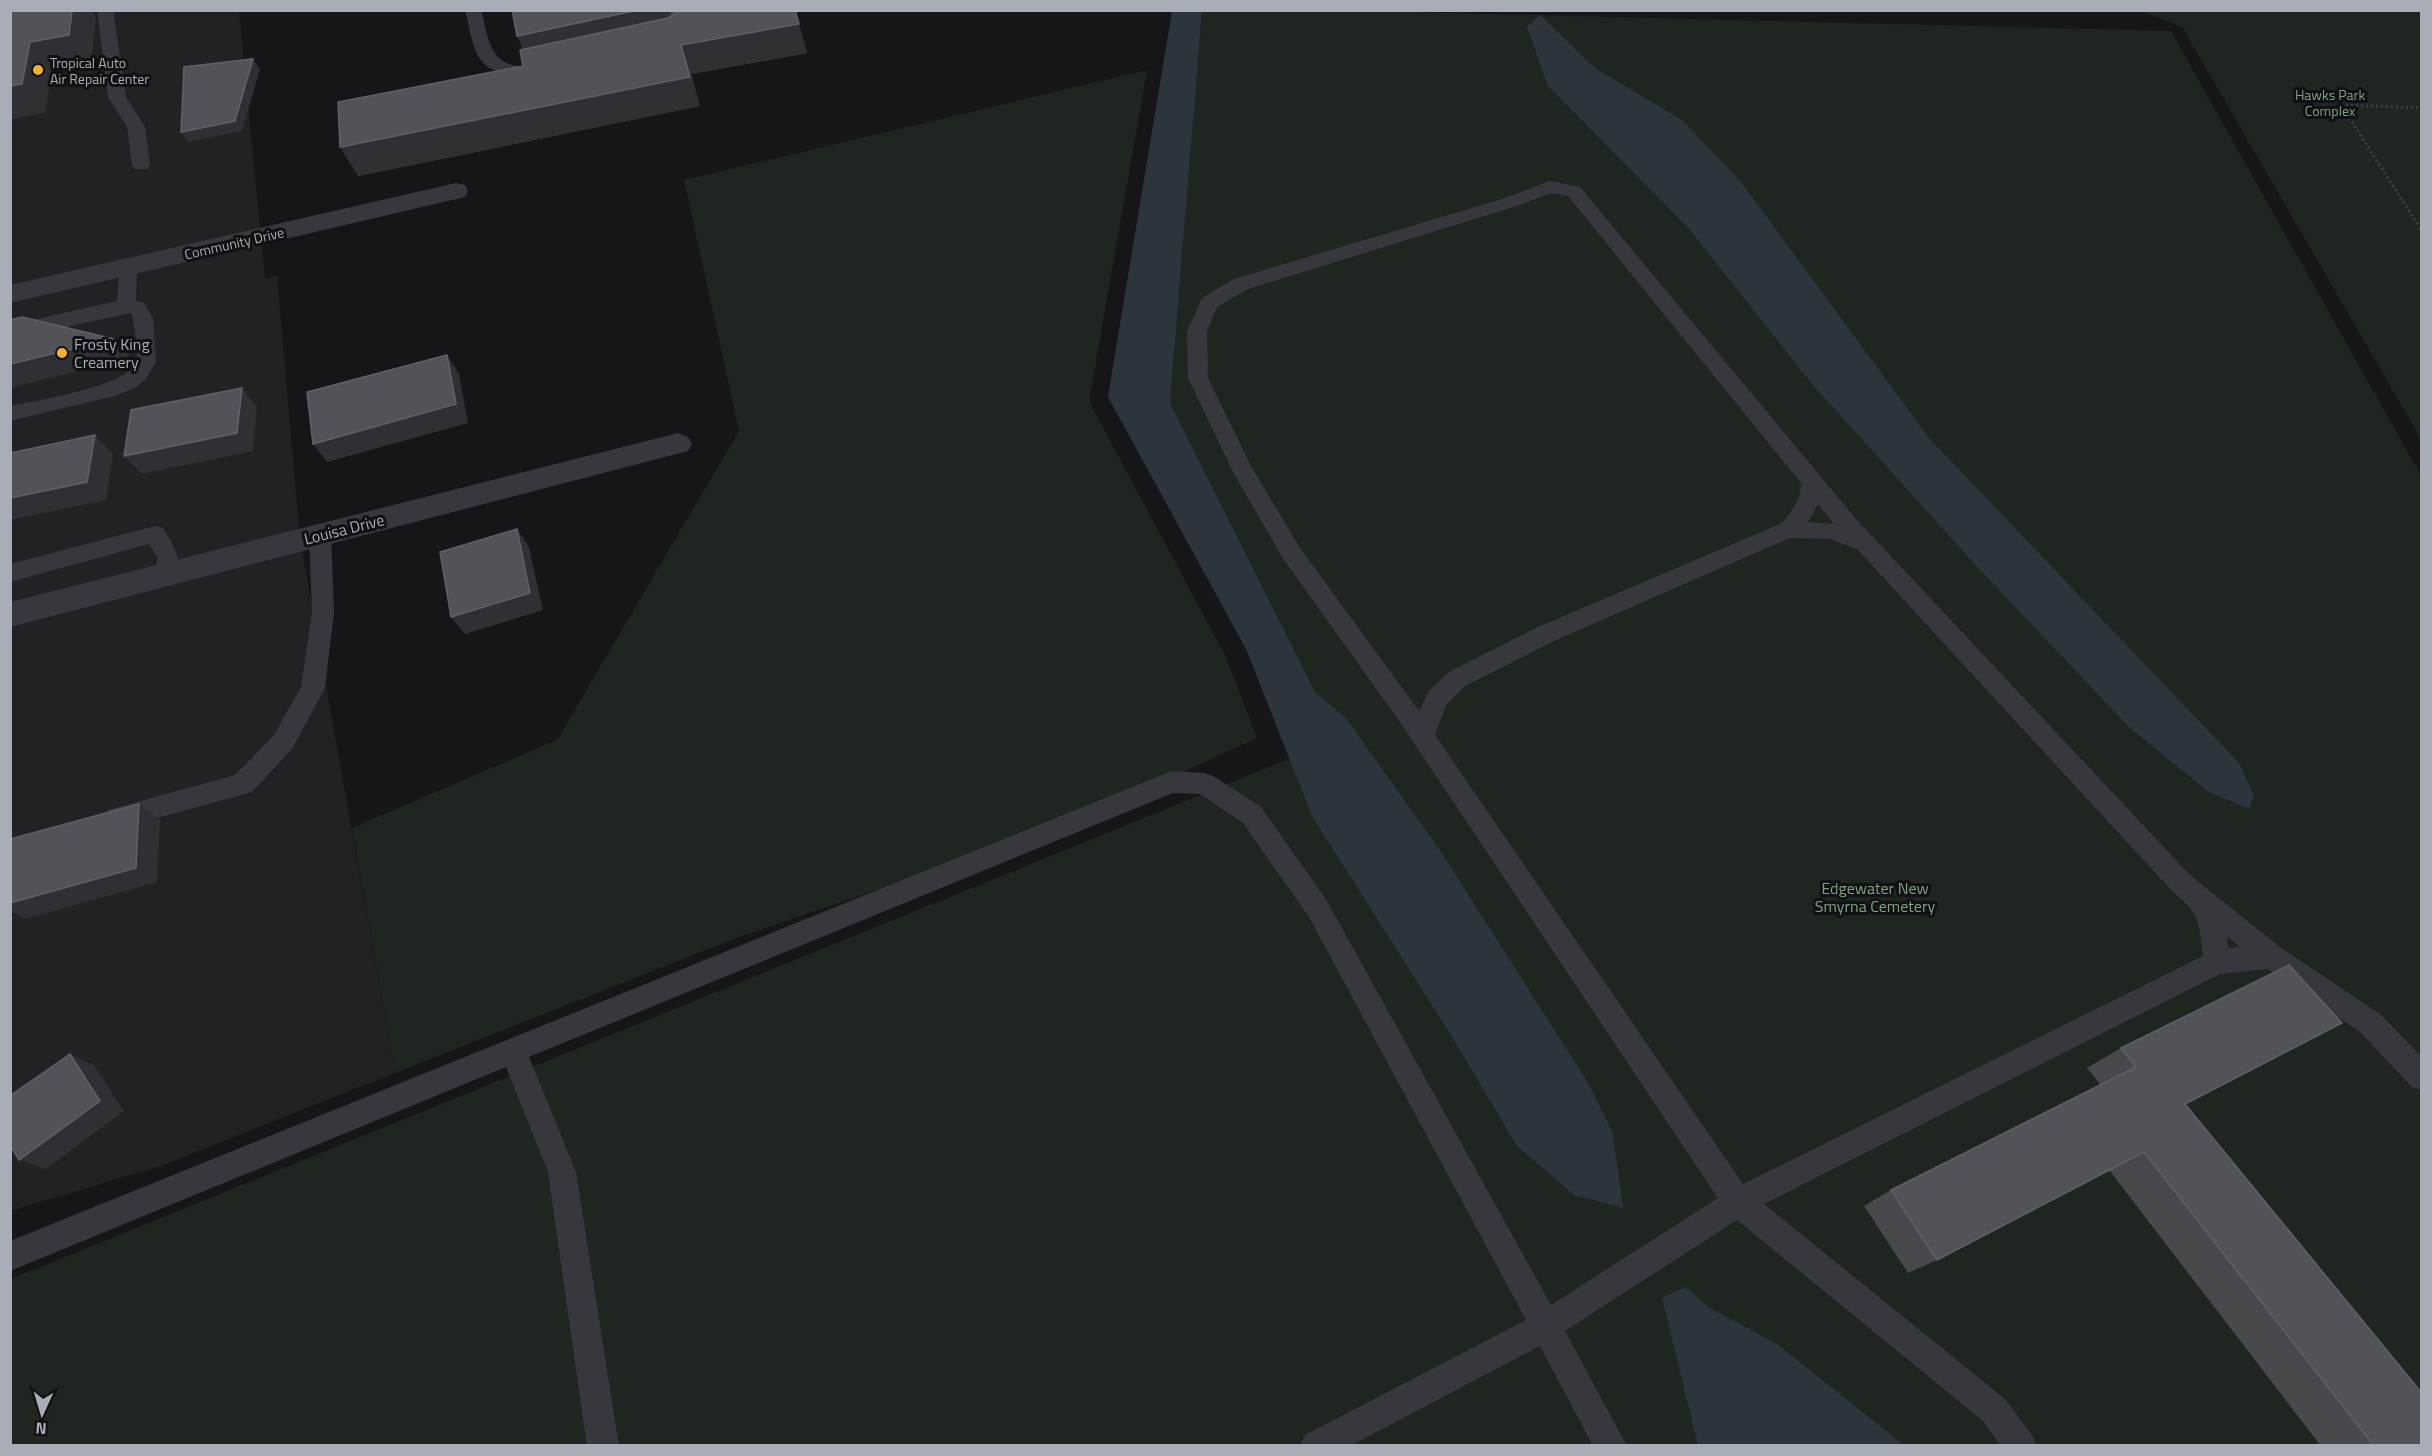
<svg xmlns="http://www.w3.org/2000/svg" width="2432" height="1456" font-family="'Titillium Web',sans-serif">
<rect width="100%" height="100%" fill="#161618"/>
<path fill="#222225" d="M11,11H239L265,279L277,276L300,539L395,1073L161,1166L11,1211Z"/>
<path fill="#1e261f" d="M1202,11H1370L2171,31L2421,476V1445L11,1446V1279L1355,732L1346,718L1315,693L1170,403Z
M2141,11H2421V439L2182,27Z
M1147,70L1090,396L1091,405L1226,657L1257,738L1073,823L739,937L395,1073L352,828L557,740L739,431L684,180Z"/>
<path fill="#2c353c" d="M1172,11H1202L1170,403L1315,692L1346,718L1441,852L1590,1086L1613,1134L1623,1208L1574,1195L1517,1146L1449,1032L1312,816L1246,649L1108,397Z
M1540,15L1595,68L1682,120L1741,182L1929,438L2239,763L2254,796L2249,809L2209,792L2130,728L1982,572L1812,384L1690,230L1548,86L1527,27Z
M1686,1287L1708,1307L1777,1344L1904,1445H1698L1662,1298Z"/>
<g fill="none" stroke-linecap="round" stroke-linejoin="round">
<path stroke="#3d3f44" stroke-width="3" stroke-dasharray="2 3" stroke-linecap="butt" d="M2341,105L2422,231
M2341,105L2422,108"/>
<path fill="#37383d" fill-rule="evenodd" d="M97,10H113L126,97L145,127L150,165L147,169H135L132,165L127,127L108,97Z
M465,10H481C488,34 488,63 518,66C528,67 538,64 547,66L549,70L547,74C525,79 491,78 478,56C471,42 469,25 465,10Z
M1550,181L1580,187L1856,519L2190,875L2280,947L2380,1014L2422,1057V1090L2412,1087L2360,1032L2268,969L2220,974L1764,1204L2005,1399L2032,1435L2037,1446H2001L1983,1421L1737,1220L1565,1331L1627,1446H1593L1540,1346L1350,1446H1300L1305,1435L1526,1320L1309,917L1243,823L1200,794L1173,793L529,1057L576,1172L619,1446H587L548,1172L506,1067L10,1271V1241L1172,771L1204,773L1213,776L1261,807L1327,901L1551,1305L1718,1198L1400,722L1284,560L1234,474L1188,378L1187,331L1202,298L1234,279L1505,198ZM1551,193L1568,196L1801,483C1800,501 1793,511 1780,524L1538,627L1449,672L1429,691L1419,711L1300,548L1251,466L1208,378L1207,331L1217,307L1248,289L1517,206ZM1818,504L1834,524L1808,522ZM1790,538L1830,539L1857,549L2172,891C2201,915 2198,919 2203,956L1743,1184L1435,735L1446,705L1465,686L1554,641ZM2227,936L2240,947L2228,948Z
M128,262L135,264L137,268L136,301L144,303L153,318L156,362L146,379L135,388L114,396L10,421V406C35,401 126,386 135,364C140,352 134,331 133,318L131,313L10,339V325L117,301L119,268L121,264Z
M155,526L163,528C173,545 185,562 175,582L167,585L159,582L156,576L157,557L149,544L10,582V564Z
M320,527L328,529L331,535L334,612L325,688L292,749L252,792L117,829L108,826L105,818L108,810L235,775L274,735L301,687L312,612L309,535L312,529Z"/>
<path fill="#37383d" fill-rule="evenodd" d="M456,183L465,185L468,191L465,197L10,303V285Z
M678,433L688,437L692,444L688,451L10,627V602Z"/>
</g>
<path fill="#47494d" d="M512,10H795L807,53L691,74L700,106L358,176L523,66V50Z
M2121,1048L2185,1104L2421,1446H2321L2109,1170L1937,1260L1908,1273L1864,1206L1891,1190L2101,1085L2087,1068Z"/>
<path fill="#2f3033" d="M72,10H91L96,17L91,64L52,71L45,113L10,119V86L30,42Z
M638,10H670L678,33L530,65L517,36Z
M799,24L807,53L691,74L700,106L358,176L340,147L681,45Z
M253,59L260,69L242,131L188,142L181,132Z
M114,339L131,358L13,387L10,385V364Z
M447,355L459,374L468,423L327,462L313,444Z
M242,388L257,407L253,451L142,474L124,456Z
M95,435L113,454L106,500L10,520V498Z
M517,529L529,547L543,610L465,634L451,617Z
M139,804L160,819L157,882L25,919L10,911V903Z
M70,1054L94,1065L124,1111L46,1169L19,1160Z"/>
<path fill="#525359" stroke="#5f6168" stroke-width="1.5" d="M10,10H72L69,35L30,42L22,84L10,86Z
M512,10H638L517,36Z
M676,10H795L799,24L681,45L690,77L340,147L338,102L523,66L520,50L668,18L678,12Z
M253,59L235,121L181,132L184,67Z
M22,317L114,339L10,364V320Z
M447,355L456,404L313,444L307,392Z
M242,388L237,433L124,456L131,410Z
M95,435L87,482L10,498V453Z
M517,529L530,593L451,617L440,552Z
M139,804L136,868L10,903V839Z
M2289,965L2342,1023L2185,1104L2421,1392V1446H2374L2144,1152L1937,1260L1891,1190L2136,1067L2121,1048Z
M70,1054L100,1101L19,1160L10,1145V1096Z"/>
<g fill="#f2b134" stroke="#111113" stroke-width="2">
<circle cx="38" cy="70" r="6"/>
<circle cx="62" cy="353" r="6"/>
</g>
<g text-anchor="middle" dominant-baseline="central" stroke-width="6" stroke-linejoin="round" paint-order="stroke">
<g font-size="14" fill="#a8adb8" stroke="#111113" text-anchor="start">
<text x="50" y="62">Tropical Auto<tspan x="50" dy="16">Air Repair Center</tspan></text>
</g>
<g font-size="14" fill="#7fa381" stroke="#111113">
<text x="2330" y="94">Hawks Park<tspan x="2330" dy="16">Complex</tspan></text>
</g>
<g font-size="14" fill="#a8adb8" stroke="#111113">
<text transform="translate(234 243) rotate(-13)">Community Drive</text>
</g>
<g font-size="16" fill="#a8adb8" stroke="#111113" text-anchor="start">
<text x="74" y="344">Frosty King<tspan x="74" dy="18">Creamery</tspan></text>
</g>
<g font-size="16" fill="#a8adb8" stroke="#111113">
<text transform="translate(344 529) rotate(-14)">Louisa Drive</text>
</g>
<g font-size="16" fill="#7fa381" stroke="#111113">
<text x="1875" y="888">Edgewater New<tspan x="1875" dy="18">Smyrna Cemetery</tspan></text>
</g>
</g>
<rect width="2432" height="1456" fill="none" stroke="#a8adb8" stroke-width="24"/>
<g transform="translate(42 1414) rotate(184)" stroke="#111113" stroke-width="4.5" paint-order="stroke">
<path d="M0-4.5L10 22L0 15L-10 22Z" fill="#a8adb8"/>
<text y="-9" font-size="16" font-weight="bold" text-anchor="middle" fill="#a8adb8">N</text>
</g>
</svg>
